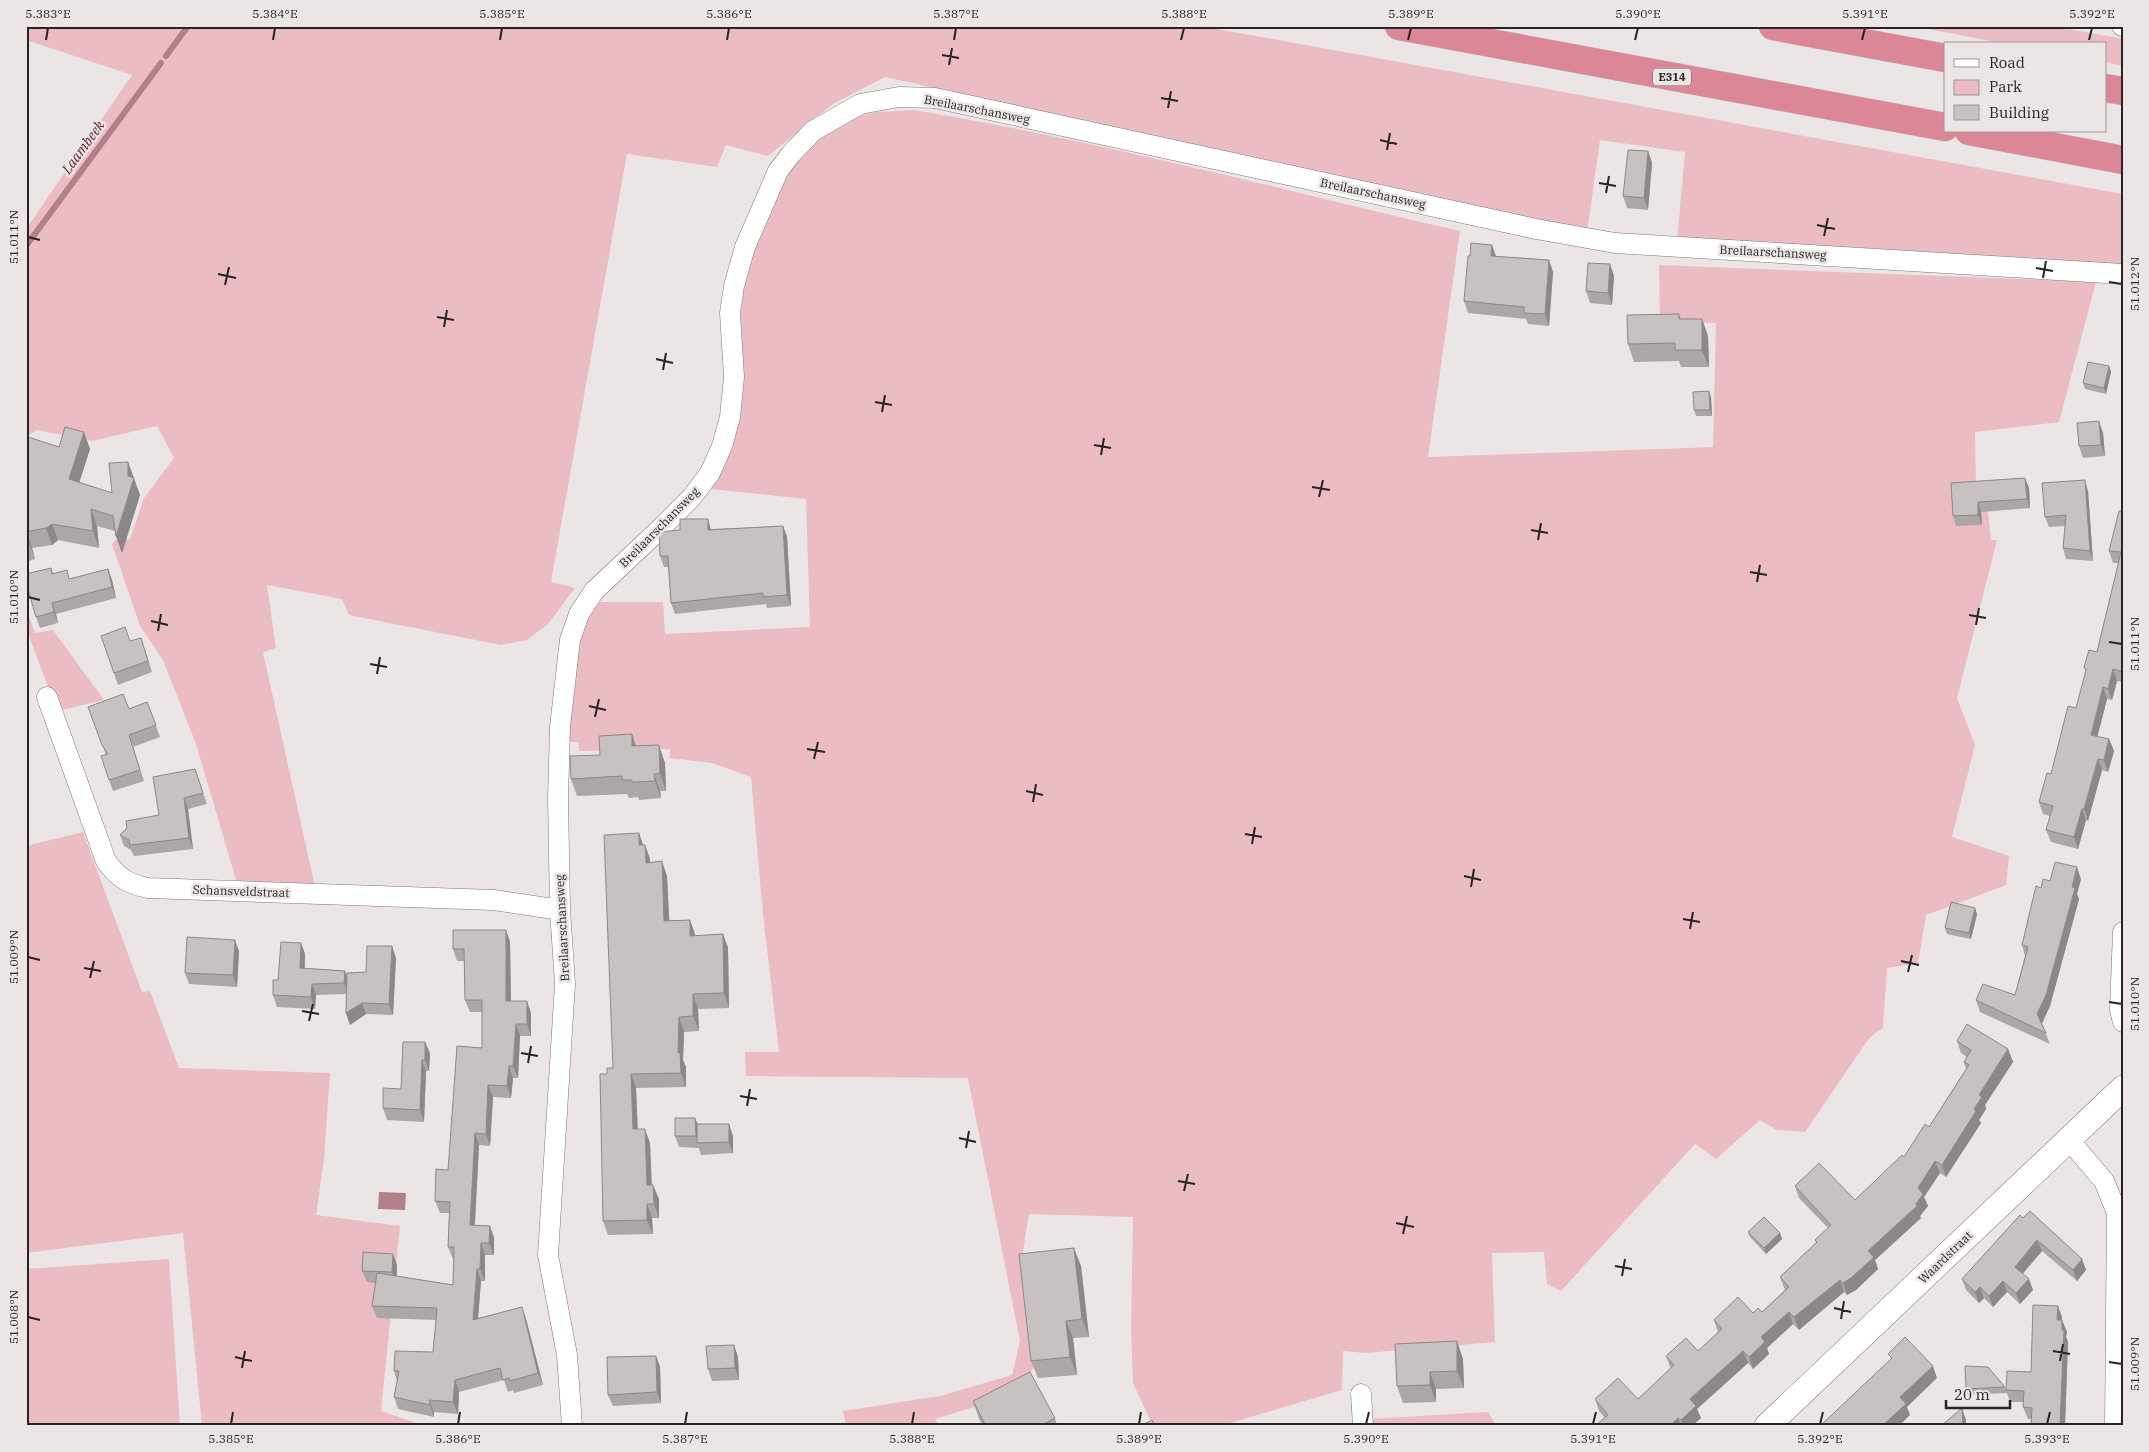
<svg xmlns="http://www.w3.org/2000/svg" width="2149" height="1452" font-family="'IBM Plex Serif',serif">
<rect width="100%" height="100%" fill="#ece5e6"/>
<path fill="#ecbcc4" d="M26,26H1201L2123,194V268L1677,241L1685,152L1600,140L1587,233L885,77L833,104L768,156L726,145L717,167L627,154L551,582L575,588L548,624L527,640L501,645L349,615L342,599L267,585L276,648L263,652L315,887L237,883L196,744L163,660L140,626L112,544L117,538L130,539L144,498L174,458L157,426L92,441L37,430L26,437V229L132,75L26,40Z
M1913,26H2052L2123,39V66L2105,62V44H2006Z
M913,110C1097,140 1278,189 1460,231L1428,457L1713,447L1716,323L1660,321L1659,265L2096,282L2059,422L1975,432L1976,487L1985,486L1991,540H1997L1957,698L1975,745L1952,837L2009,856L2006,885L1926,915L1918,963L1887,968L1883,1028L1870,1037L1805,1132L1777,1130L1760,1120L1716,1159L1695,1144L1561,1291L1547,1284L1544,1252L1492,1253L1495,1342L1366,1353L1343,1351L1342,1390L1220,1426H1153L1133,1383L1131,1330L1133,1217L1029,1214L1023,1251L1034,1366L1024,1386L1013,1395L935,1419L939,1426H840L846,1424L843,1411L940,1396L1012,1375L1020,1341L968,1078L746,1076L745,1052H779L763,914L751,777L712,763L670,758V749L579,751L578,742H570C571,697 567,637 600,602H663L665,634L810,627L806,499L711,489L731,444L736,330L746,269L783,184L798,160L814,141L851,117L877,112Z
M26,608L35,633L53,630L104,700L57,711L26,628Z
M83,832L142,992L150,991L179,1068L330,1073L324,1159L316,1215L400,1226L381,1411L425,1426H202L183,1233L26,1253V846Z
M169,1259L180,1426H26V1269Z
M1488,1412L1496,1426H1370L1369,1419Z"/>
<path fill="#b28089" d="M379,1192L406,1193L405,1210L378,1209Z"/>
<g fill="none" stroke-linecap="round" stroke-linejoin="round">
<path stroke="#b28089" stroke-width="6" d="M166,56L188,26
M26,246L161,63"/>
<defs>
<path id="minor" d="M2122,26H2123
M47,697L106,861C117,877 128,884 148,888L494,900L560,910
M2123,932L2120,1010L2123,1022
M2069,1140L2104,1181L2117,1213L2115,1426
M1361,1394L1363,1426
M572,1426L567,1355L548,1255L565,984L560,910L558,799L560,727L570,640L579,614L594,591L660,529L692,497L710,473L722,446L730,417L734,377L730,313L734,286L745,247L778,171L791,154L813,131L860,104L899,97L935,98L1536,229L1615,243L2123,274"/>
<path id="tertiary" d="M1767,1426L2123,1088"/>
<path id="motorway" d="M1399,26L1945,127
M1773,26L1945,58
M2105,88L2123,91
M1969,131L2123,160"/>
</defs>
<use href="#minor" stroke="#7d7879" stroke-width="21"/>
<use href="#tertiary" stroke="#7d7879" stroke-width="26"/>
<use href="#motorway" stroke="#c2c2c2" stroke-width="29"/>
<use href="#minor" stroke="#fff" stroke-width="20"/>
<use href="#tertiary" stroke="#fff" stroke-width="25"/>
<use href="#motorway" stroke="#db8798" stroke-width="28"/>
</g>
<path fill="#aca6a7" d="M1648,151L1652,163L1648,210L1627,208L1623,196Z
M1496,256L1549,260L1553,272L1549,326L1528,324L1526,319L1468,313L1464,301Z
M1610,264L1614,276L1612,305L1590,303L1586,291Z
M1679,314L1681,319H1702L1708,336L1709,367H1681L1679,361L1634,362L1628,344Z
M2109,366L2111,372L2106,394L2085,389L2083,383Z
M1711,397L1712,416H1696L1694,410Z
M2103,433L2105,456L2083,458L2079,446Z
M26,441L59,447L90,449L79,482L112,493L128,462L140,495L122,553L116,536L115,531L97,526L99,548L58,540L52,545L32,548L35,559L26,562Z
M2025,478L2029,488L2030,508L1981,512L1982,525L1956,526L1953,516L1951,483Z
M2088,491L2093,561L2066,559L2063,548L2065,526L2049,527L2045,517Z
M2123,511V682L2117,681L2112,700L2107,699L2097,737L2109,739L2114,751L2108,772L2102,770L2088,821L2086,820L2078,849L2051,842L2046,830L2050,816L2043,814L2039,802L2051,774L2076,708L2086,672L2084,667L2097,652L2119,563H2113L2109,551Z
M783,526L787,537L791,606L767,608L766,604L675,614L671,603L668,567H664L660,556L711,529Z
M51,568L53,573L70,579L108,569L112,580L116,598L56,614L58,623L40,628L36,617Z
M101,636L131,641L145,649L152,672L118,685Z
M147,702L160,737L133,747L144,781L113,791L109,780L106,755L88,707L129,709Z
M636,746L665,763L666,791H660L661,798L639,800L638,797L629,798L627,794L577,796L571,779L600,755Z
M195,769L207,804L188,809L193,849L134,856L131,850L124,846L120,835L159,815Z
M639,833L643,845H645L650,859V862L667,876L669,920H690L695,936L723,934L728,948L729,1008L698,1009L699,1031L684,1032L683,1060L686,1067V1087L636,1088L638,1129L650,1143L652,1185L659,1199V1218H652L653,1234L608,1235L603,1221L607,1074L613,1068Z
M2081,879L2077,894L2079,899L2050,1006L2042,1024L2050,1044L1980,1012L1976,1000L2015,995L2025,956L2022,945L2041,888L2050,881Z
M1975,908L1977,914L1971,939L1947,934L1945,928Z
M506,930L510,942L511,1001L531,1013V1036H520L518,1078H513L511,1098L493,1097L490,1146L479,1145L475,1225L490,1226L494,1238V1255H485V1281H481L478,1318L522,1307L526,1319L543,1385L514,1393L513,1390L508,1392L504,1380L459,1392L458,1414L434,1412V1417L398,1409L394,1397L397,1381L394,1371L433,1352L436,1320L377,1318L372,1306L376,1283L367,1282L362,1271L393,1254L397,1265V1276L453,1285L454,1259H453L448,1247L449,1213H440L435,1201L448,1170L482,1048V1012H470L465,1000L464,961H457L453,949Z
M301,943L305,954V968L345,971L347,978L366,972L396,958L393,1015L366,1014L350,1025L346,1013L347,994L316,995L315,1009L277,1007L273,995L278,980Z
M239,951L237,987L189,984L185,973Z
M1957,1041L2008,1049L2013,1062L1985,1105L1986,1109L1979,1120L1981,1123L1946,1177L1940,1173L1924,1197L1928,1206L1920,1216L1921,1218L1875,1260L1878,1269L1856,1290L1847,1295L1844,1292L1799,1330L1793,1324L1767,1348L1769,1354L1753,1369L1748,1363L1697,1409L1701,1418L1692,1426H1596L1605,1418L1599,1411L1595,1399H1638L1671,1369L1666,1356L1698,1351L1718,1332L1714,1320L1753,1313L1762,1312L1785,1290L1780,1277L1816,1243L1815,1240L1828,1228L1799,1198L1795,1186L1855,1200L1904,1157L1929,1127L1966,1069L1964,1062L1967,1057L1961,1053Z
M403,1042L430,1053L429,1071H426L424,1122L387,1120L383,1108L401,1089Z
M695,1118L698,1124L733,1136V1153L701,1155L699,1148L679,1147L675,1136Z
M2020,1215L2086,1270L2077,1281L2042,1251L2023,1273L2033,1290L2020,1304L2007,1292L1993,1307L1984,1298L1979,1303L1966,1290L1962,1279Z
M1748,1232L1780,1233L1782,1239L1766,1254L1750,1237Z
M1081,1266L1089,1337L1073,1338L1077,1375L1038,1378L1031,1361Z
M2062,1317V1320L2067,1332L2066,1337L2068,1342L2065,1426H2031V1419H2028L2023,1407V1402H2010L2007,1393L1968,1395L1966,1389L2005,1387L2006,1390L2031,1372Z
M1395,1344L1463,1359L1464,1388L1436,1389V1402L1403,1403L1397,1386Z
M734,1345L738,1357L739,1380L712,1381L708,1369Z
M656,1356L660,1367L661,1403L613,1406L608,1395Z
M973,1401L1055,1418L1057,1426H983L979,1419Z"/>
<path fill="#8c8788" d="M1648,151L1652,163L1648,210L1644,198Z
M1492,245L1496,256H1491Z
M1549,260L1553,272L1549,326L1545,314Z
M1610,264L1614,276L1612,305L1608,293Z
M1702,319L1708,336L1709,367L1702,350Z
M2109,366L2111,372L2106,394L2104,388Z
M1709,391L1711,397L1712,416L1710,410Z
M2099,421L2103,433L2105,456L2101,445Z
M84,432L90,449L75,496L69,479Z
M128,462L140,495L122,553L116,536L128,476Z
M2025,478L2029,488L2030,508L2027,499Z
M2085,480L2088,491L2093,561L2090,551Z
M1978,502L1981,512L1982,525L1978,515Z
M91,509L97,526L99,548L93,531Z
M708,519L711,530H708Z
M52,524L58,540L52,545L46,528Z
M783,526L787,537L791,606L787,595Z
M26,532L32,548L35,559L29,543Z
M108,569L112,580L116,598L112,587Z
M52,603L56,614L58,623L54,612Z
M2113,669L2117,681L2112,700L2108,689Z
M2103,687L2107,699L2095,746L2091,735Z
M632,734L638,752L632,746Z
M2109,739L2114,751L2108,772L2104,760Z
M659,745L665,763L666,791L660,773Z
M2098,759L2102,770L2088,821L2084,809Z
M654,774L660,791L661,798L655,781Z
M184,798L188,809L193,849L189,838Z
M2082,809L2086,820L2078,849L2074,837Z
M639,833L644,848L639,845Z
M645,845L650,859L651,877L646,863Z
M662,861L667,876L670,935L664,921Z
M2077,867L2081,879L2077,894L2079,899L2050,1006L2041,1025L2037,1014Z
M1975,908L1977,914L1971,939L1969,933Z
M690,920L695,934L696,950L690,936Z
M506,930L510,942L511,1013L506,1001Z
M723,934L728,948L729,1008L724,993Z
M235,940L239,951L237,987L233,975Z
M301,943L305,954L304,979L300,968Z
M392,946L396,958L393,1015L389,1004Z
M345,971L349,982V994L344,983Z
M312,984L316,995L315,1009L311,997Z
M693,994L698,1009L699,1031L693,1016Z
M527,1001L531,1013V1036L527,1024Z
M362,1003L366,1014L350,1025L346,1013Z
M679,1017L684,1032L683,1060L686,1067V1087L681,1073L678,1053Z
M516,1024L520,1036L518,1078L513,1066Z
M425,1042L430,1053L429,1071L425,1060Z
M2008,1049L2013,1062L1985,1105L1986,1109L1979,1120L1981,1123L1946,1177L1942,1165L1974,1109L1979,1095Z
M422,1060L426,1071L424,1122L420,1110Z
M509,1066L513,1078L511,1098L507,1086Z
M631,1074L636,1088L638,1144L633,1129Z
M488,1085L493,1097L490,1146L486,1134Z
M695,1118L699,1129V1143L696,1136Z
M729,1124L733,1136V1153L729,1142Z
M645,1129L650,1143L652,1199L647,1185Z
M475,1133L479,1145L474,1237L470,1225Z
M1935,1161L1940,1173L1924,1197L1928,1206L1920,1216L1921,1218L1875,1260L1878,1269L1856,1290L1847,1295L1843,1283L1868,1251L1916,1204L1918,1188Z
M653,1185L659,1199V1218L654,1204Z
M647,1204L652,1218L653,1234L647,1220Z
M490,1226L494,1238V1255L489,1243Z
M1780,1233L1782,1239L1766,1254L1764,1248Z
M2037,1240L2042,1251L2019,1278L2015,1267Z
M481,1243L485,1255V1281L480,1269Z
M1074,1248L1081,1266L1089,1337L1082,1319Z
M393,1254L397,1265L396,1284L392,1272Z
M2082,1259L2086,1270L2077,1281L2073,1270Z
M477,1269L481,1281L477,1332L473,1320Z
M2029,1279L2033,1290L2020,1304L2016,1293Z
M1840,1280L1844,1292L1799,1330L1794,1317Z
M2003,1281L2007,1292L1993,1307L1989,1296Z
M1980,1287L1984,1298L1979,1303L1975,1292Z
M2058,1306L2062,1317V1332L2057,1320Z
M522,1307L526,1319L543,1385L538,1373Z
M1789,1312L1793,1324L1767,1348L1769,1354L1753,1369L1749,1357L1761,1337Z
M2062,1320L2067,1332L2066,1337L2068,1342L2065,1426H2060Z
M1066,1321L1073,1338L1077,1375L1070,1357Z
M1457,1341L1463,1359L1464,1388L1457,1371Z
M734,1345L738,1357L739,1380L735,1368Z
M1743,1351L1748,1363L1697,1409L1701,1418L1692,1426H1683L1681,1420L1690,1399Z
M656,1356L660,1367L661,1403L657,1392Z
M1933,1366L1937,1378L1907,1407L1910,1415L1899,1426H1882L1900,1397Z
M1430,1372L1436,1389V1402L1430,1385Z
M455,1380L459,1392L458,1414L453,1402Z
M429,1400L434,1412V1417L430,1405Z
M1962,1408L1966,1420V1426H1963Z
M1678,1418L1681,1426H1670Z"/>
<path fill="#c8c1c2" stroke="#8c8788" d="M1628,150L1648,151L1644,198L1623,196Z
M1471,243L1492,245L1491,256L1549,260L1545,314L1524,313V307L1464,301L1468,256H1470Z
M1588,263L1610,264L1608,293L1586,291Z
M1679,314V319H1702V350H1675V343L1628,344L1627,315Z
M2088,362L2109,366L2104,388L2083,383Z
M1709,391L1710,410H1694L1693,392Z
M2099,421L2101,445L2079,446L2077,423Z
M65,427L84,432L69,479L112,493L109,463L128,462V476L134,478L116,536L113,516L91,509L93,531L52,524L46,528L26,532V441L28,437L59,447Z
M2025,478L2027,499L1978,502V515L1953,516L1951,483Z
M2085,480L2090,551L2063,548L2066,515L2045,517L2042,483Z
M2119,511H2123V672L2113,669L2108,689L2103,687L2091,735L2109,739L2104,760L2098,759L2084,809H2082L2074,837L2046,830L2053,806L2039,802L2047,773L2051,774L2068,706L2076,708L2086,670L2084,667L2089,650L2097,652L2121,552L2109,551Z
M680,519H708V530L783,526L787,595L763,597V593L671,603L668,556H660L659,532L680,530Z
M26,532L29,543H26Z
M51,568L52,574L67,570L69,579L108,569L112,587L52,603L54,612L36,617L26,583V574Z
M125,627L130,641L141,638L148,661L114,673L101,636Z
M123,694L129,709L147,702L156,725L129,735L140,770L109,780L101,756L108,754L102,745L88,707Z
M632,734V746L659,745L660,773L654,774L655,781L632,782V780H622V776L571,779L570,756L600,755L599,736Z
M195,769L203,793L184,798L189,838L130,845L129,840L120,835L127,828L126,821L159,815L153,777Z
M639,833V845H645L646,863L662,861L664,921L690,920V936L723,934L724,993L693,994V1016L679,1017L678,1053L680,1052L681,1073L631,1074L633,1129H645L647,1185H653L654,1204H647V1220L603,1221L600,1074H607V1068H613L604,835Z
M2055,862L2077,867L2072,887L2075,888L2046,995L2037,1014L2046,1033L1976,1000L1983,984L2015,995L2028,947L2022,945L2036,886L2041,888L2043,879L2050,881Z
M1951,902L1975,908L1969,933L1945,928Z
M453,930H506V1001H527V1024H516L513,1066H509L507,1086L488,1085L486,1134L475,1133L470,1225L490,1226L489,1243H481L480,1269H477L473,1320L522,1307L538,1373L510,1381L509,1378L503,1380L500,1368L455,1380L453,1402L429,1400L430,1405L394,1397L399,1371H394L395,1351L433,1352L437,1308L372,1306L377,1273L453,1285L454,1247H448L450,1202L435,1201L436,1169L448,1170L457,1046L482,1048V1000H465L464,949H453Z
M187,937L235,940L233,975L185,973Z
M281,942L301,943L300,968L345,971L344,983L312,984L311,997L273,995V980H278Z
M367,946H392L389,1004L362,1003L346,1013L347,973L366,972Z
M1967,1024L2008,1049L1979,1095L1982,1097L1974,1109L1976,1111L1942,1165L1935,1161L1918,1188L1923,1194L1916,1204L1917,1206L1868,1251L1874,1257L1851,1278L1843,1283L1840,1280L1794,1317L1789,1312L1761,1337L1765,1342L1749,1357L1743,1351L1690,1399L1696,1406L1681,1420L1678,1418L1670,1426H1597L1596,1425L1608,1415L1595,1399L1618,1378L1638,1399L1674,1365L1666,1356L1686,1338L1698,1351L1722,1329L1714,1320L1738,1297L1753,1313L1758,1308L1762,1312L1789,1287L1780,1277L1817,1242L1815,1240L1831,1225L1795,1186L1819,1163L1855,1200L1902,1155L1904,1157L1925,1124L1929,1127L1969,1065L1964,1062L1971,1050L1957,1041Z
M403,1042H425V1060H422L420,1110L383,1108V1088L401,1089Z
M675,1118H695L696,1136H675Z
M697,1124H729V1142L697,1143Z
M2030,1211L2082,1259L2073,1270L2037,1240L2015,1267L2029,1279L2016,1293L2003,1281L1989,1296L1980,1287L1975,1292L1962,1279L2020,1215L2023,1218Z
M1764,1217L1780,1233L1764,1248L1748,1232Z
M1074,1248L1082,1319L1066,1321L1070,1357L1031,1361L1019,1254Z
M363,1252L393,1254L392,1272L362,1271Z
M2033,1305L2058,1306L2057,1320H2062V1330H2064L2060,1426H2031L2032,1408L2023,1407L2024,1391L2006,1390L2007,1371L2031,1372Z
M1905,1337L1933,1366L1900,1397L1906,1404L1882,1426H1820L1892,1358L1888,1354Z
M1457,1341V1371L1430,1372V1385L1397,1386L1395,1344Z
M734,1345L735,1368L708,1369L706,1346Z
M656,1356L657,1392L608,1395L607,1357Z
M1965,1366L1988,1367L2005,1387L1966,1389Z
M1030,1372L1055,1418L1040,1426H986L973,1401Z
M1962,1408L1963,1426H1941Z
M1152,1420L1155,1426H1140Z"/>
<path fill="none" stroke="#262424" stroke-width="2" d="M46,40L48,28M273,40L275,28M500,40L502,28M727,40L729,28M954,40L956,28M1181,40L1184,28M1408,40L1411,28M1635,40L1638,28M1862,40L1865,28M2089,40L2092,28M942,55L959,58M949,65L952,48M1161,98L1178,101M1168,108L1171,91M1380,140L1397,144M1387,150L1390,133M1599,183L1616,186M1606,193L1609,176M1817,225L1835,229M1824,236L1828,218M28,237L40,240M2036,268L2053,271M218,274L236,278M2043,278L2046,261M2109,282L2122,284M225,285L229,267M437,317L454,320M444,327L447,310M656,359L673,363M663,370L666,353M875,402L892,405M882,412L885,395M1094,445L1111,448M1101,455L1104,438M1312,487L1330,490M1319,497L1323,480M1531,530L1548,533M1538,540L1541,523M1750,572L1767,575M1757,582L1760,565M28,597L40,600M1969,615L1986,618M151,621L168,625M1976,625L1979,608M158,631L161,614M2109,642L2122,644M370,664L387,667M377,674L380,657M589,706L606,710M595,717L599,699M807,749L825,752M814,759L818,742M1026,791L1043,795M1033,802L1036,784M1245,834L1262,837M1252,844L1255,827M1464,876L1481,880M1471,887L1474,869M1683,919L1700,922M1690,929L1693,912M28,957L40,960M1901,961L1919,965M84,968L101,971M1908,972L1912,955M90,978L94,961M2109,1002L2122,1004M302,1011L319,1014M309,1021L313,1004M521,1053L538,1056M528,1063L531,1046M740,1096L757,1099M747,1106L750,1089M959,1138L976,1142M966,1148L969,1131M1178,1181L1195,1184M1184,1191L1188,1174M1396,1223L1414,1227M1403,1234L1407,1216M1615,1266L1632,1269M1622,1276L1625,1259M1834,1308L1851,1312M28,1317L40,1320M1841,1319L1844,1301M2053,1351L2070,1354M235,1357L252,1361M2060,1361L2063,1344M2109,1362L2122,1364M242,1368L245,1351M231,1424L233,1412M458,1424L460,1412M685,1424L687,1412M912,1424L914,1412M1139,1424L1141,1412M1366,1424L1369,1412M1593,1424L1596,1412M1820,1424L1823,1412M2047,1424L2050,1412"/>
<g text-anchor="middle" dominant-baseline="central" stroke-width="5" stroke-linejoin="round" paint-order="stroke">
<rect fill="#ece5e6" stroke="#615e5e" stroke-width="1" x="1653" y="68.5" width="38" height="17" rx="4"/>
<g font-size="11" font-weight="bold" fill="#262424">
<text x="1672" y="77">E314</text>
</g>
<g font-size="12" fill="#262424" stroke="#ece5e6">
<text transform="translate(977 109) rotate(11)">Breilaarschansweg</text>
<text transform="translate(1373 193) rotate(12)">Breilaarschansweg</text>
<text transform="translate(1773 252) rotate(3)">Breilaarschansweg</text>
<text transform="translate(659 527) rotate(-45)">Breilaarschansweg</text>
<text transform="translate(241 891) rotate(2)">Schansveldstraat</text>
<text transform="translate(562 928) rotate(-93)">Breilaarschansweg</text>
<text transform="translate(1945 1257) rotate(-44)">Waardstraat</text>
</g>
<g font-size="14" font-style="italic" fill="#5d1e2f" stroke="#ece5e6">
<text transform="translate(83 147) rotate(-54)">Laambeek</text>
</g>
</g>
<rect width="2149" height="1452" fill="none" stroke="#ece5e6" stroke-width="55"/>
<rect x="1944" y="42" width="162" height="90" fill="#ece5e6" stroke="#9d9898"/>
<rect x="1954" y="59" width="25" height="8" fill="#ffffff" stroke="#9d9898"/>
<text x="1989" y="68" font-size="15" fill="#262424">Road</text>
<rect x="1954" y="80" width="25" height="15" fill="#ecbcc4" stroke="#9d9898"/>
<text x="1989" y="92" font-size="15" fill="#262424">Park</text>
<rect x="1954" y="105" width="25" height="15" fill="#c8c1c2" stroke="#9d9898"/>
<text x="1989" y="118" font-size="15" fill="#262424">Building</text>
<path d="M1946 1400v8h64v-8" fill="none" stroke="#262424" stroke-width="2.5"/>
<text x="1954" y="1400" font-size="15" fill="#262424" stroke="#ece5e6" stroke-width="4" paint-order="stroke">20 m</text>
<rect x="28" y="28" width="2094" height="1396" fill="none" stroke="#262424" stroke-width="2"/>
<g font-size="12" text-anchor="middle" fill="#262424">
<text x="48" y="18">5.383°E</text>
<text x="275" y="18">5.384°E</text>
<text x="502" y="18">5.385°E</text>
<text x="729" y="18">5.386°E</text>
<text x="956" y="18">5.387°E</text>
<text x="1184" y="18">5.388°E</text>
<text x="1411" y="18">5.389°E</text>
<text x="1638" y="18">5.390°E</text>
<text x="1865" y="18">5.391°E</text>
<text x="2092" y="18">5.392°E</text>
<text transform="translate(14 237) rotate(-90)" y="4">51.011°N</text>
<text transform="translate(2135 284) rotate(-90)" y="4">51.012°N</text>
<text transform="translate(14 597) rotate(-90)" y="4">51.010°N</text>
<text transform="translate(2135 644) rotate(-90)" y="4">51.011°N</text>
<text transform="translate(14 957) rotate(-90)" y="4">51.009°N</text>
<text transform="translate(2135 1004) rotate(-90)" y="4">51.010°N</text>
<text transform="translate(14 1317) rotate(-90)" y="4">51.008°N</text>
<text transform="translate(2135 1364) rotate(-90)" y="4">51.009°N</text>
<text x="231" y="1443">5.385°E</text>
<text x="458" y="1443">5.386°E</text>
<text x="685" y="1443">5.387°E</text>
<text x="912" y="1443">5.388°E</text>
<text x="1139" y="1443">5.389°E</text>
<text x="1366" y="1443">5.390°E</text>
<text x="1593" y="1443">5.391°E</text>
<text x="1820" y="1443">5.392°E</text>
<text x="2047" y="1443">5.393°E</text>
</g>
</svg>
